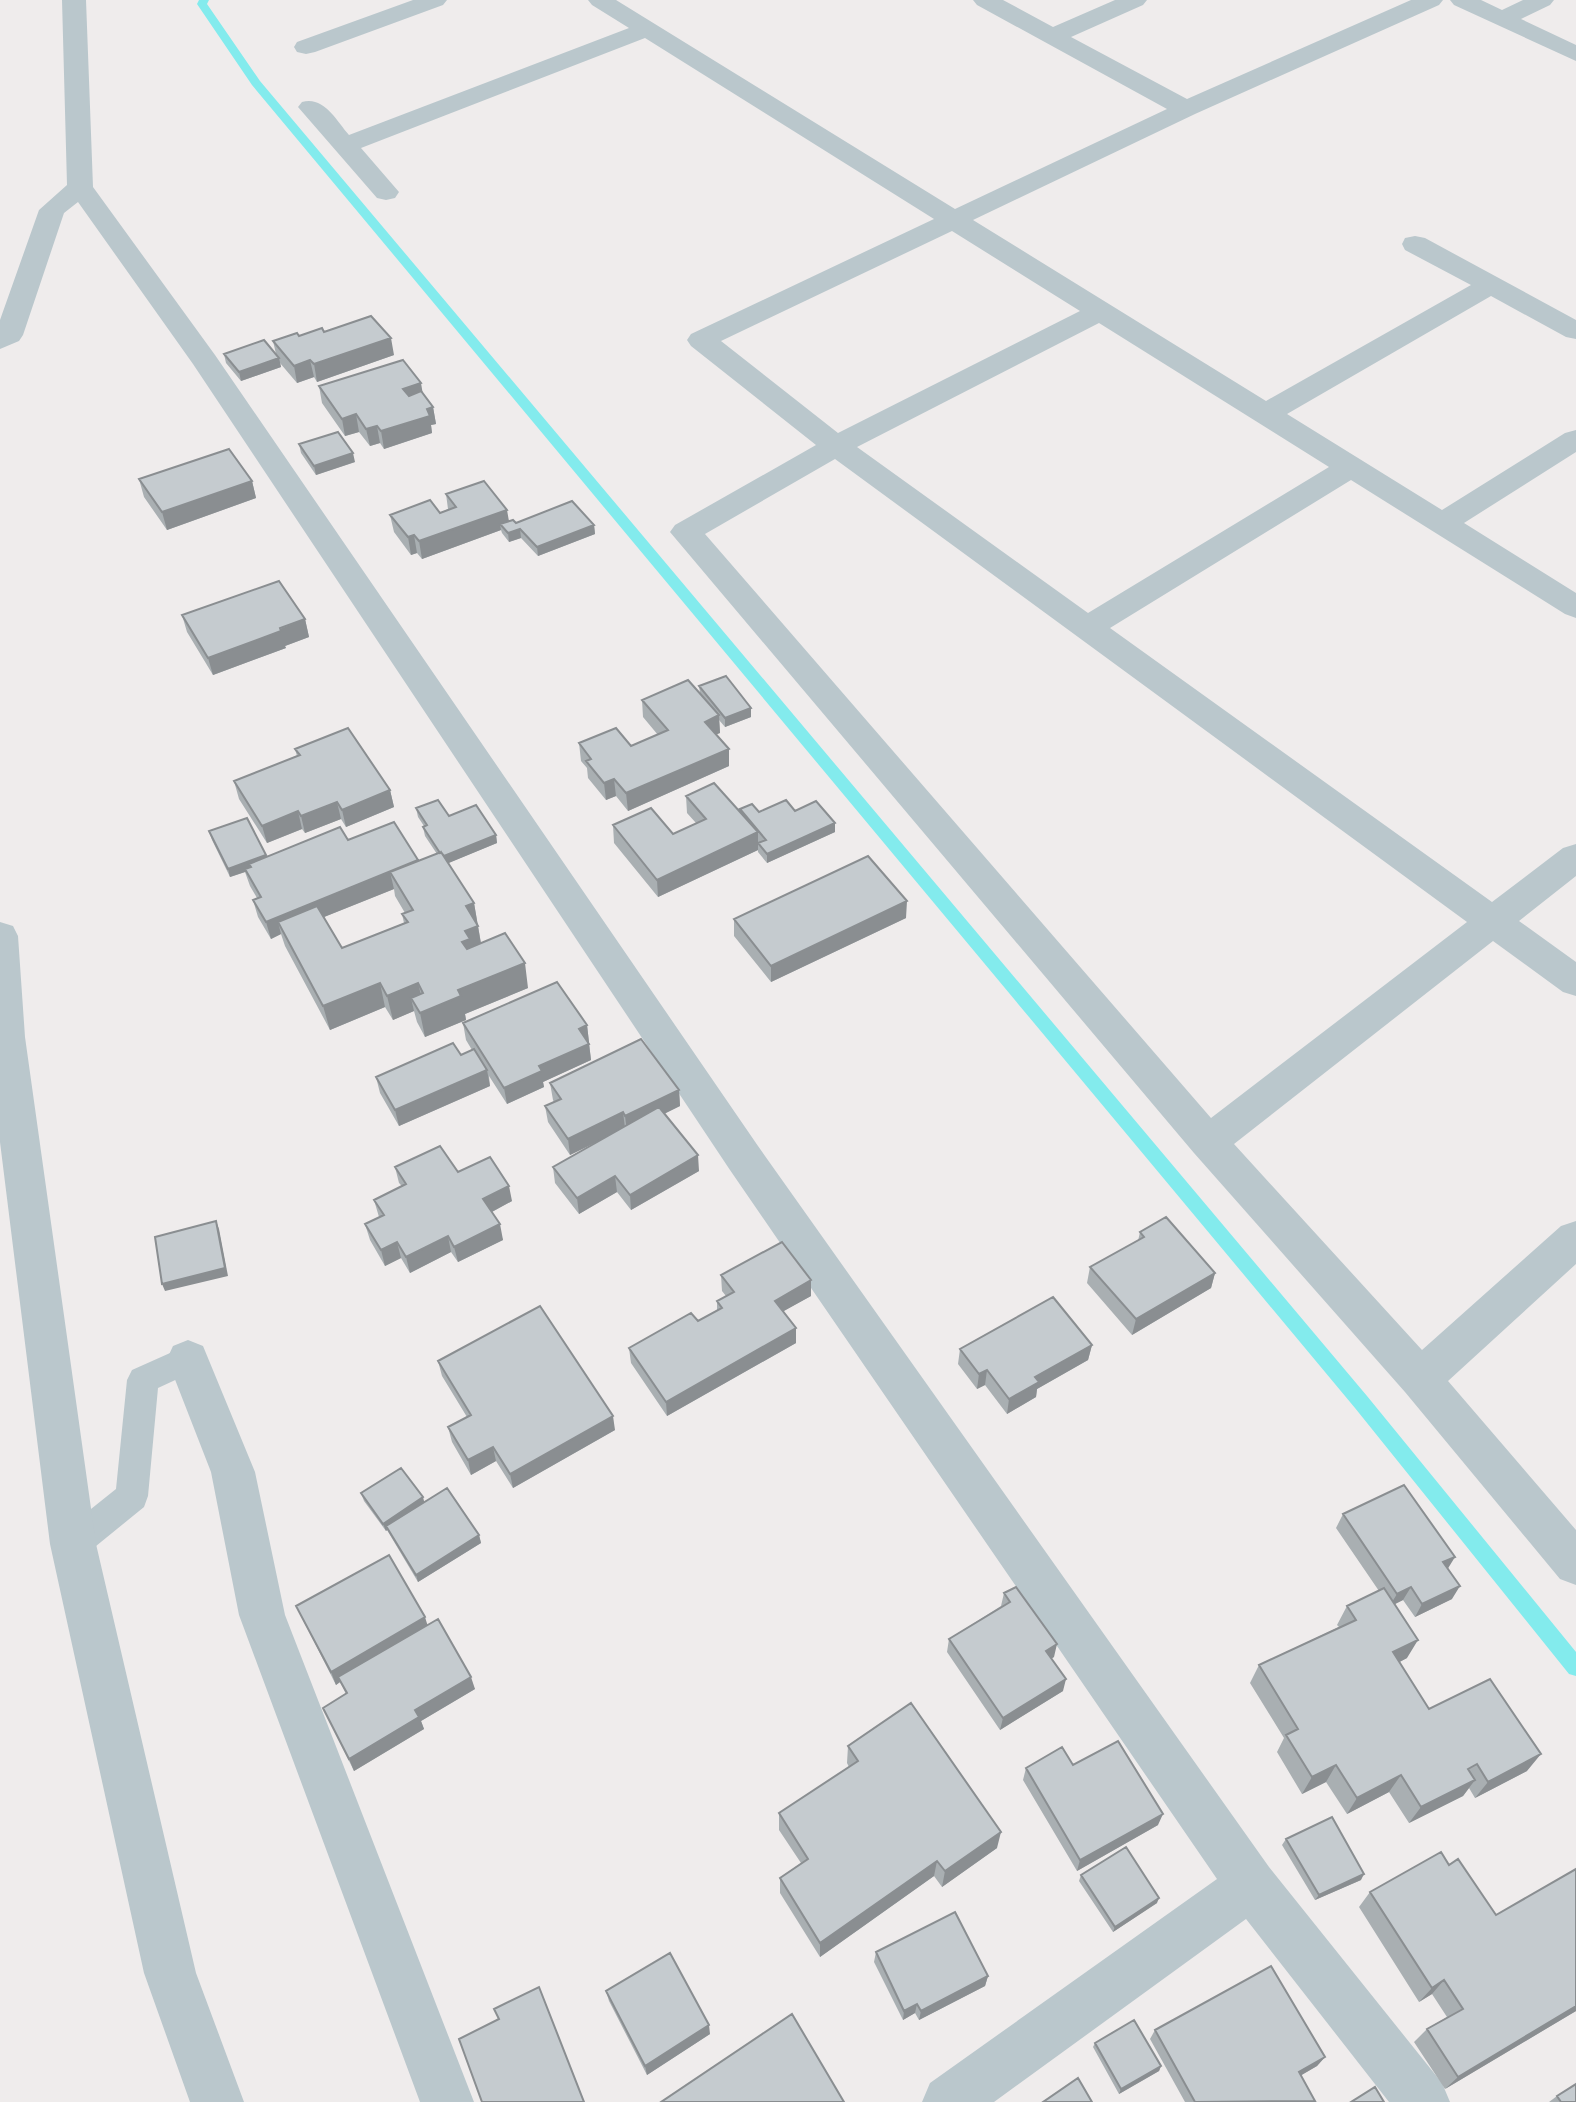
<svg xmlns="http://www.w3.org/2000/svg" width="1576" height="2102" font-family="Overpass,sans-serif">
<rect width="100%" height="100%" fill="#efecec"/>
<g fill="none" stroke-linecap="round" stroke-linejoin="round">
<path fill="#83ebed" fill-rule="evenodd" d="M199,0H209L207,4L260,81L1367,1396L1576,1652V1676L1569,1674L1355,1408L252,85L197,4Z"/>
<path fill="#bac7cc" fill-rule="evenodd" d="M188,1345L199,1349L204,1359L199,1369L158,1388L148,1496L144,1507L85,1555L73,1559L61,1555L56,1544L61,1533L116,1489L127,1380L132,1370Z"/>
<path fill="#bac7cc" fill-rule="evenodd" d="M62,0H86L93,187L215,355L758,1146L1269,1867L1442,2083L1450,2102H1389L1246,1919L994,2102H922L930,2083L1217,1879L730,1170L193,364L78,202L64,213L23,335L19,341L0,349V320L39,210L67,185Z
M413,0H447L443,5L315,52L306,54L297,52L294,47L297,42Z
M588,0H616L955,209L1167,109L977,5L973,0H1003L1053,27L1115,0H1147L1143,5L1071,37L1187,99L1411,0H1443L1439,5L1195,114L973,220L1266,401L1471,285L1405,250L1402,244L1405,238L1415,236L1425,238L1576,320V339L1566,337L1491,296L1287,414L1442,510L1565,433L1576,430V452L1464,523L1576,593V618L1565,614L1351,480L1110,628L1492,902L1563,848L1576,844V876L1519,921L1576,962V996L1563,992L1493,941L1234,1144L1422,1350L1561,1226L1576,1221V1264L1448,1381L1576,1530V1585L1560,1579L1405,1392L1194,1153L670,532L675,525L816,445L691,346L687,340L691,334L934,219L645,38L361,148L399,192L395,198L386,200L377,198L298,107L302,102C324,96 336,120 349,135L629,28L592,5ZM952,231L1080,311L838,433L721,341ZM1099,323L1329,467L1088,613L857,447ZM835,459L1467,922L1211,1118L705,534Z
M1450,0H1481L1502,10L1523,0H1554L1550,5L1521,19L1576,45V61L1454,5Z
M188,1340L203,1346L255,1472L285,1615L474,2102H420L239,1615L211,1472L167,1359L173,1346Z"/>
<path fill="#bac7cc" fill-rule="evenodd" d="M0,922L13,926L18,936L25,1037L96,1544L196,1973L244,2102H190L144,1973L50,1544L0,1142Z"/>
</g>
<path fill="#a9afb2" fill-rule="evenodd" d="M324,332L394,355L317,382L314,377L297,383L280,363L281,367L241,381L226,363L224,354H276L273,341Z
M319,386L422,393L433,407L436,424L431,425L432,433L384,449L380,443L370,446L359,432L345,436L322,403Z
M299,444L355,462L316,475L301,453Z
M139,479L252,481L256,498L167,530L144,497Z
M446,494L516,523L594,525L595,534L538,556L521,538L509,542L502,533L501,530L422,559L417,553L411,555L394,532L390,515L440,513L448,509Z
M182,615L305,619L309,637L285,646L286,648L213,675L187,632Z
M699,686L751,708V717L725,727L719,720L720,733L716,734L729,749V766L628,811L616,796L606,800L588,778L587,768L581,761L579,743L631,746L658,735L643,717L642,700L700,693Z
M295,749L390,790L394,807L346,827L341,819L305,833L302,829L267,843L239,799L234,781L297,756Z
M686,796L740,811V809L759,812L795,811L835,823V832L767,863L758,852V850L658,897L614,843L613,825L673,834L696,823L687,813Z
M416,808L449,816L496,835L497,843L448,863L474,903L481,943L528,988L465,1014L466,1020L425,1037L417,1022L414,1011L393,1020L385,1007L330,1030L285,946L281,934L271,939L258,917L253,900L257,898L250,886L245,872L230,877L212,840L209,831L266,857L348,840L418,861L437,854L425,836L423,827L424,826L418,817ZM394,889L395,896L405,913L402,914L404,923L342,948L324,917Z
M906,918L771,982L734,936V919Z
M463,1023L587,1025L591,1060L543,1082L544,1087L507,1104L489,1076L490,1086L399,1126L380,1093L376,1077L461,1055L472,1050L466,1040Z
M550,1083L679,1090L680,1106L664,1114L699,1171L631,1210L617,1192L579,1214L555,1183L553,1167L603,1139L570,1155L548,1122L545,1106L554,1102L553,1100Z
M395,1167L458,1172L512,1201L492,1212L503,1240L458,1262L451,1252L410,1273L401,1258L385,1266L370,1240L365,1224L379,1217L374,1200L402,1186L399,1183Z
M1140,1232L1215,1273L1211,1288L1132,1335L1087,1283L1090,1267L1138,1241Z
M721,1275L811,1280V1296L783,1311L796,1343L667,1416L631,1363L629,1348L698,1321L717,1310V1301L726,1296L722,1291Z
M1092,1345L1088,1360L1037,1389L1036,1397L1007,1414L985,1385L977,1389L958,1364L960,1349Z
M438,1361L615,1430L513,1488L496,1461L471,1475L452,1442L448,1427L467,1417L442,1376Z
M361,1493L424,1502L479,1535L481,1543L418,1582L387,1530L386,1531L364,1501Z
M1343,1514L1448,1568L1452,1599L1415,1617L1403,1600L1395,1604L1407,1658L1399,1662L1429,1709L1527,1771L1475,1798L1469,1788L1463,1796L1409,1823L1389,1792L1347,1814L1326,1782L1302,1794L1277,1752L1284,1738L1250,1683L1259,1665L1339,1627L1337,1625L1347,1606L1379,1591L1336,1528Z
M1004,1593L1054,1657L1051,1658L1063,1691L1000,1730L947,1652L949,1639L1001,1606Z
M296,1606L428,1625L475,1689L421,1721L424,1729L354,1771L323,1708L346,1694L340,1682L336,1685Z
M848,1746L997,1848L942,1887L934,1876L820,1957L780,1893V1878L801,1863L779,1830V1813L849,1767L847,1763Z
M1073,1765L1158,1825L1077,1871L1023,1780L1026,1768Z
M1286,1839L1361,1880L1315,1900L1282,1845Z
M1449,1865L1496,1915L1576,1869V2011L1445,2089L1414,2042L1427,2029L1447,2017L1432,1994L1419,2002L1359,1907L1370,1892Z
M1081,1875L1157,1903L1113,1932L1079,1881Z
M876,1952L988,1976L985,1986L919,2020L915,2013L903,2020L874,1962Z
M606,1991L710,2034L647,2075L609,2001Z
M1155,2030L1325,2057L1317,2066L1300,2076L1315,2102H1185L1150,2039Z
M1095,2043L1161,2066L1159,2071L1119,2094L1093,2047Z
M1557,2096L1576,2102H1549Z"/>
<path fill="#8a8e91" d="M391,338L394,355L317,382L314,364Z
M279,358L281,367L241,381L239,372Z
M310,360L314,377L297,383L294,366Z
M421,383L424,401L406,406L403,389Z
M433,407L436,424L431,425L432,433L384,449L381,431L427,409Z
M356,414L359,432L345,436L342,419Z
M377,426L380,443L370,446L366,429Z
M353,453L355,462L316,475L314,466Z
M252,481L256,498L167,530L162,512Z
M507,510L510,527L500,524L501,530L422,559L419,541Z
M594,525L595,534L538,556L537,547Z
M520,529L521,538L509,542L508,533Z
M414,535L417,553L411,555L408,537Z
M305,619L309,637L285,646L286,648L213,675L208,658Z
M751,708V717L725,727V718Z
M719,715L720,733L705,739V722Z
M729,749V766L628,811L626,793Z
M614,779L616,796L606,800L604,783Z
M390,790L394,807L346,827L342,810Z
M337,802L341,819L305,833L301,816Z
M298,811L302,829L267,843L262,826Z
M835,823V832L767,863V854Z
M758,832V850L658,897L657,880Z
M496,835L497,843L444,865L442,856Z
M266,855L268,863L249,864L251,870L230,877L228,869Z
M390,872L394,889L284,933L278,922L281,934L271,939L266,922Z
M907,901L906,918L771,982V966Z
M474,903L482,950L467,967L462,942L465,931L466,906Z
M525,963L528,988L465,1014L466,1020L425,1037L420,1013L458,990Z
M380,983L385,1007L330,1030L323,1006Z
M418,983L424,1007L411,998L414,1011L393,1020L387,996Z
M587,1025L589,1042L581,1045L579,1029Z
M589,1044L591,1060L543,1082L544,1087L507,1104L504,1088L539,1066Z
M487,1070L490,1086L399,1126L395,1110Z
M679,1090L680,1106L627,1132L625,1116Z
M623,1112L625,1128L570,1155L568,1139Z
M698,1155L699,1171L631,1210L630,1195Z
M615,1176L617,1192L579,1214L577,1198Z
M509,1186L512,1201L486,1215L483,1199Z
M216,1221L219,1229L228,1276L165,1291L162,1284Z
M500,1224L503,1240L458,1262L454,1247Z
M448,1236L451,1252L410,1273L406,1257Z
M397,1242L401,1258L385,1266L381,1250Z
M1215,1273L1211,1288L1132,1335L1136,1319Z
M811,1280V1296L775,1316V1301Z
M796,1328V1343L667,1416L666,1402Z
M1092,1345L1088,1360L1037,1389L1036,1397L1007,1414L1009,1399L1035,1377Z
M987,1370L985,1385L977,1389L979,1374Z
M613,1416L615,1430L513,1488L510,1474Z
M493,1447L496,1461L471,1475L468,1460Z
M423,1497L425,1505L386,1526L387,1530L386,1531L383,1524Z
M479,1535L481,1543L418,1582L416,1575Z
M1455,1557L1447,1570L1443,1562Z
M1460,1586L1452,1599L1415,1617L1422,1604Z
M1411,1587L1403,1600L1389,1607L1397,1594Z
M425,1617L429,1630L338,1677L340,1682L336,1685L331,1672Z
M1418,1640L1407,1658L1383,1671L1393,1652Z
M1057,1644L1054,1657L1043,1664L1046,1651Z
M471,1677L475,1689L421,1721L424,1729L354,1771L349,1759L415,1710Z
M1066,1679L1063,1691L1000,1730L1003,1718Z
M1541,1754L1527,1771L1475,1798L1488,1782Z
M1336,1765L1326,1782L1302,1794L1312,1777Z
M1401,1775L1389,1792L1347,1814L1357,1798Z
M1475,1780L1463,1796L1409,1823L1421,1807Z
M1163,1814L1158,1825L1077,1871L1080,1860Z
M1001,1832L997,1848L942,1887L945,1871Z
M937,1861L934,1876L820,1957V1943Z
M1364,1874L1361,1880L1315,1900L1319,1895Z
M1159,1898L1157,1903L1113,1932L1115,1927Z
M988,1976L985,1986L919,2020L921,2011Z
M1444,1980L1432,1994L1419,2002L1432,1988Z
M917,2004L915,2013L903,2020L904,2011Z
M1576,2006V2011L1445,2089L1458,2077Z
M709,2025L710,2034L647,2075L645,2066Z
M1325,2057L1317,2066L1291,2081L1299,2072Z
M1161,2066L1159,2071L1119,2094L1121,2089Z"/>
<path fill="#c5cbcf" stroke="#8a8e91" stroke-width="2" d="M371,316L391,338L314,364L310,360L294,366L273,341L297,333L299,336L322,328L324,332Z
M264,340L279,358L239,372L224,354Z
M403,360L421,383L403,389L409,396L421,391L433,407L427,409L430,416L381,431L377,426L366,429L356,414L342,419L319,386Z
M338,432L353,453L314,466L299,444Z
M229,449L252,481L162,512L139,479Z
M484,481L507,510L419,541L414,535L408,537L390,515L430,500L440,513L456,507L446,494Z
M572,501L594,525L537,547L520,529L508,533L500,524L513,520L516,523Z
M279,581L305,619L280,628L281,631L208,658L182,615Z
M726,676L751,708L725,718L699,686Z
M688,680L719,715L705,722L729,749L626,793L614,779L604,783L586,761L591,759L579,743L616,728L631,746L668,730L642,700Z
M348,728L390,790L342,810L337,802L301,816L298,811L262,826L234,781L300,755L295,749Z
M714,783L758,832L657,880L613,825L651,808L673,834L706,819L686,796Z
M438,800L449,816L476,805L496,835L444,856L441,852L440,853L423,827L427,825L416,808Z
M786,800L795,811L816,801L835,823L767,854L758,843L766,840L740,809L752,804L759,812Z
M247,818L266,855L228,869L209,831Z
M394,822L418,860L266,922L253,900L261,897L245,869L251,867L249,864L340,827L348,840Z
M441,852L474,903L466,906L478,926L465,931L470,939L462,942L467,949L505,933L525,963L458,990L461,996L420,1013L411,998L423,993L418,983L387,996L380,983L323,1006L278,922L317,906L342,948L408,922L402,914L413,910L390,872Z
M868,856L907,901L771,966L734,919Z
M557,982L587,1025L579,1029L589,1044L539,1066L542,1071L504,1088L463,1023Z
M641,1039L679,1090L625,1116L623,1112L568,1139L545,1106L561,1099L550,1083Z
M453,1043L461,1055L474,1049L487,1070L395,1110L376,1077Z
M659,1107L698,1155L630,1195L615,1176L577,1198L553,1167Z
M440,1146L458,1172L490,1157L509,1186L483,1199L500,1224L454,1247L448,1236L406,1257L397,1242L381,1250L365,1224L384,1215L374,1200L406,1184L395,1167Z
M1166,1217L1215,1273L1136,1319L1090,1267L1144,1237L1140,1232Z
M216,1221L225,1268L162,1284L155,1237Z
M782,1242L811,1280L775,1301L796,1328L666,1402L629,1348L691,1313L698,1321L722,1308L717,1301L734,1292L721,1275Z
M1053,1297L1092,1345L1035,1377L1039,1382L1009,1399L987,1370L979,1374L960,1349Z
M540,1306L613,1416L510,1474L493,1447L468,1460L448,1427L471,1415L438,1361Z
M401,1468L423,1497L383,1524L361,1493Z
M1404,1485L1455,1557L1443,1562L1460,1586L1422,1604L1411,1587L1397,1594L1343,1514Z
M447,1488L479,1535L416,1575L386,1526Z
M389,1555L425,1617L331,1672L296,1606Z
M1016,1587L1057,1644L1046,1651L1066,1679L1003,1718L949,1639L1010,1602L1004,1593Z
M1384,1588L1418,1640L1393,1652L1429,1709L1490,1679L1541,1754L1488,1782L1477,1764L1468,1769L1475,1780L1421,1807L1401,1775L1357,1798L1336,1765L1312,1777L1286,1735L1298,1729L1259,1665L1356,1620L1347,1606Z
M438,1619L471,1677L415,1710L419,1717L349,1759L323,1708L347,1693L338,1677Z
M911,1703L1001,1832L945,1871L937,1861L820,1943L780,1878L808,1859L779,1813L858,1761L848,1746Z
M1118,1741L1163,1814L1080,1860L1026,1768L1062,1747L1073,1765Z
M1332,1817L1364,1874L1319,1895L1286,1839Z
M1126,1847L1159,1898L1115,1927L1081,1875Z
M1441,1852L1449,1865L1458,1859L1496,1915L1576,1869V2006L1458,2077L1427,2029L1463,2009L1444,1980L1432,1988L1370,1892Z
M955,1912L988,1976L921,2011L917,2004L904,2011L876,1952Z
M670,1953L709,2025L645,2066L606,1991Z
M1271,1966L1325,2057L1299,2072L1315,2101L1195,2102L1155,2030Z
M539,1987L584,2102H482L459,2039L499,2019L494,2009Z
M792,2014L844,2102H661Z
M1134,2020L1161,2066L1121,2089L1095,2043Z
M1078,2078L1092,2102H1043Z
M1576,2084V2102H1561L1557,2096Z
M1375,2087L1384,2102H1351Z"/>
</svg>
